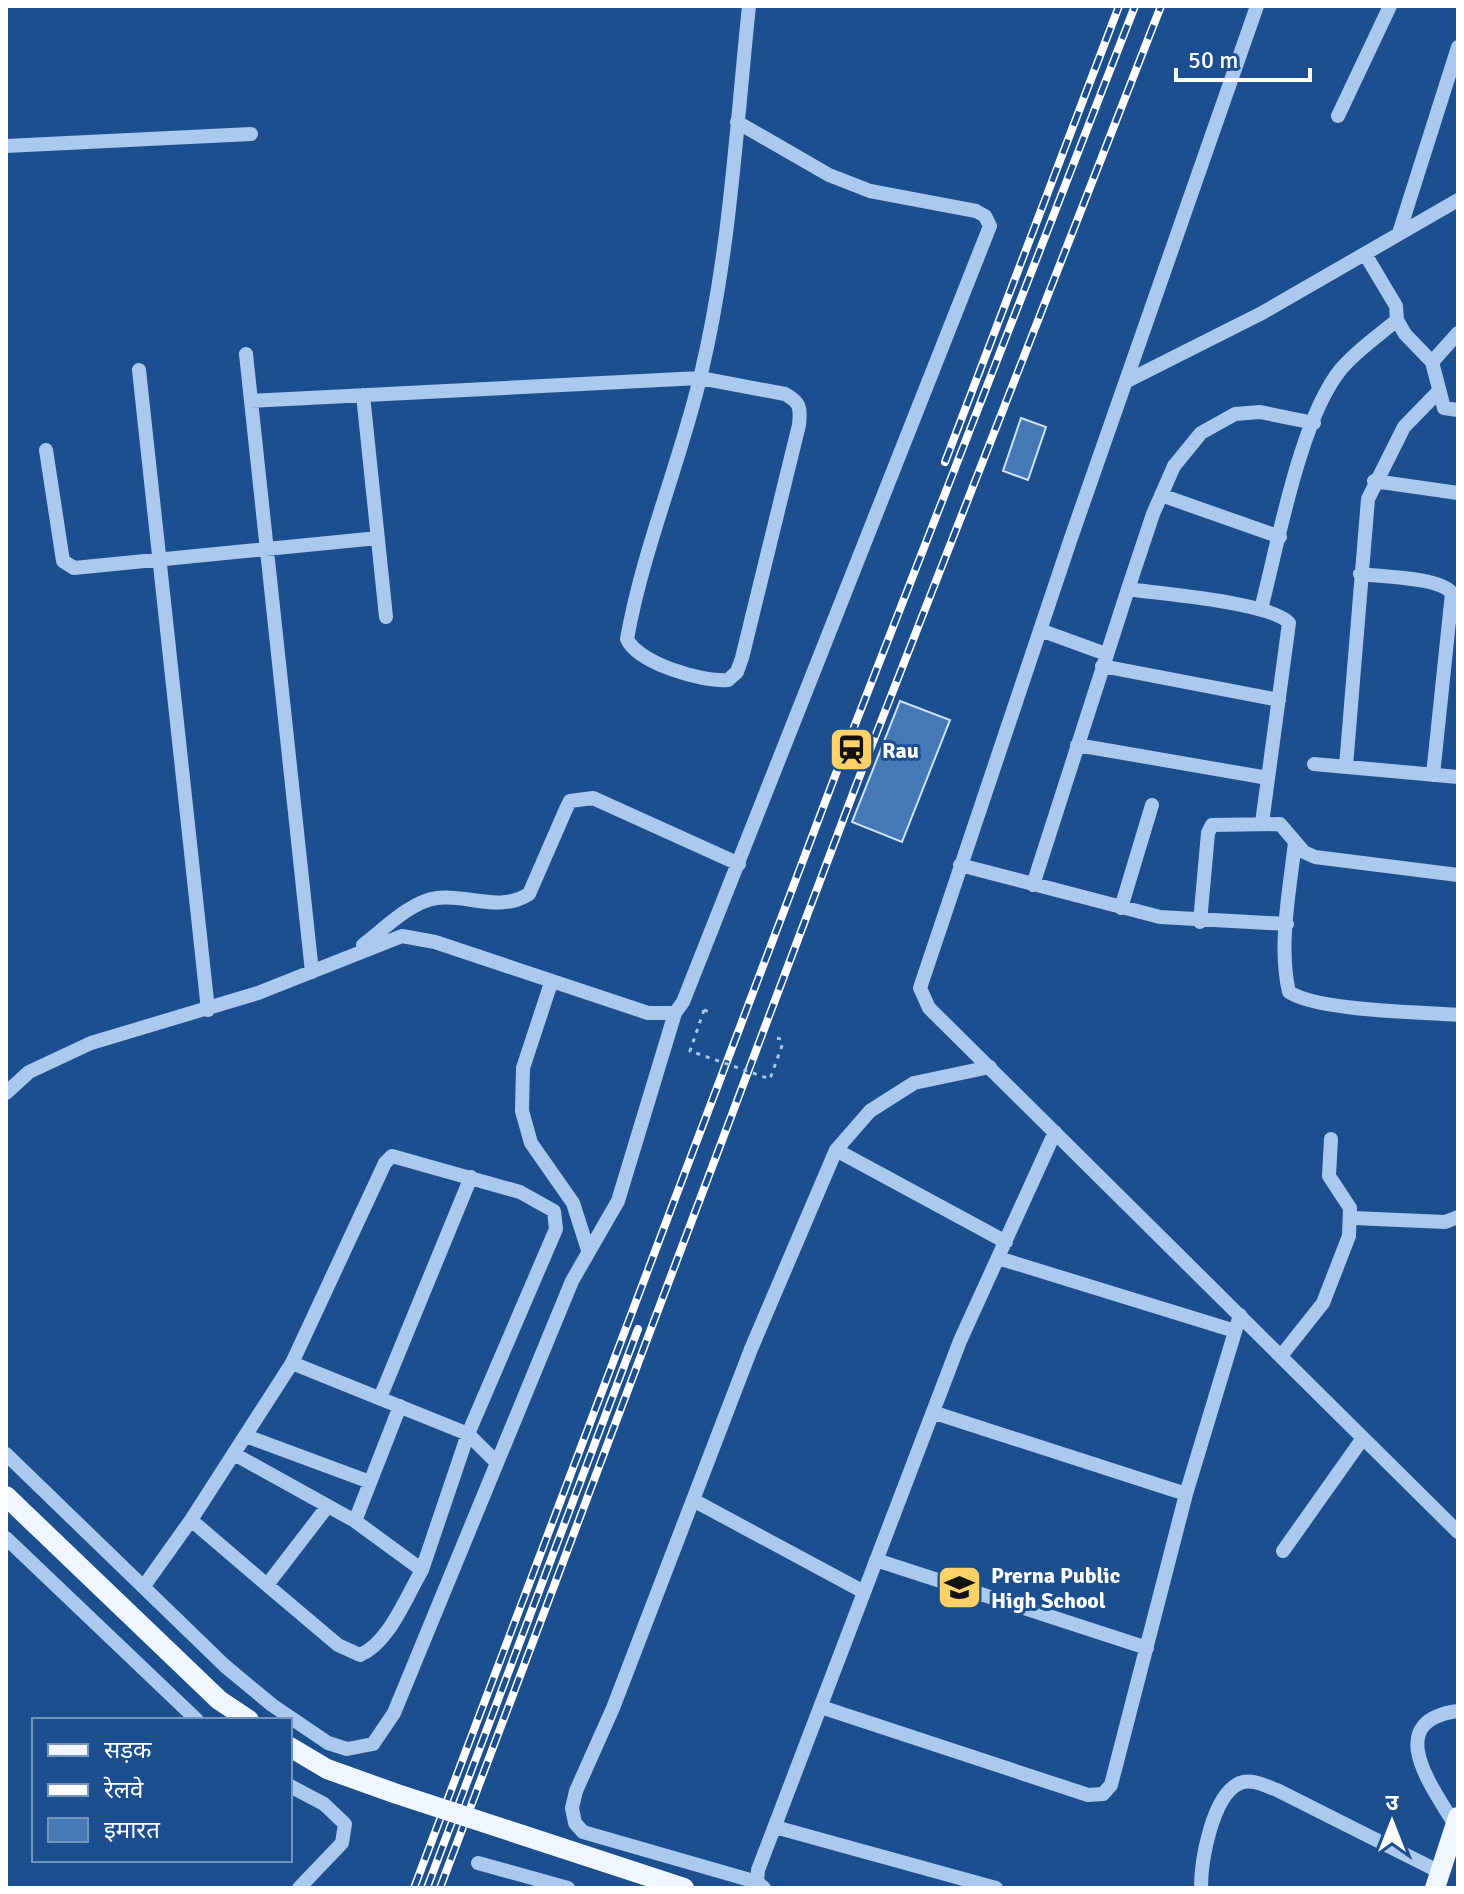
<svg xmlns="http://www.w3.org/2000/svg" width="1464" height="1894" font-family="Signika,'Noto Sans Devanagari',sans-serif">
<rect width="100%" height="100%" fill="#1b4f8f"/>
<path fill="#4478b7" stroke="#cfe3fa" stroke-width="2" d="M1021,418L1046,427L1028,480L1003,471Z
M900,701L950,720L902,842L852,822Z"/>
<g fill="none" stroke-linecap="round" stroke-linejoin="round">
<path stroke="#a9c9ee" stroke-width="3" stroke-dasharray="4 6" stroke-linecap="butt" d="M704,1010L712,1013
M777,1038L784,1040"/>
<path stroke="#a9c9ee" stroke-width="14" d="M1257,6L1071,538L920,988L929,1008L1458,1532
M1338,116L1390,6
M6,146L251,134
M1399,233L1458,47
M1365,254L1396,306L1397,320L1405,334L1432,362L1444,408L1458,410
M246,354L312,972
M1432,362L1458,333
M139,370L208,1010
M1129,380L1262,313L1458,200
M363,395L386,617
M251,401L700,378L785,394C800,402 801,408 799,425L742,658L737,672L728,680C701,682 638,663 627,639C643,549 680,463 701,374C730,253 736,130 749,6
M46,450L63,561L74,568L378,538
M1374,481L1458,493
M1161,495L1280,537
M1360,574C1383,577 1438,577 1452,593L1433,775
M1128,589C1160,594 1271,602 1289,623L1262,823
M1261,609C1278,544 1300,419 1341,369C1357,350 1378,336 1397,320
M1040,630L1106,654
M1102,666L1279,700
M1077,745L1268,778
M1314,764L1458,777
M1346,766L1368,499L1404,427L1437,393
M1295,842C1290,889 1278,945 1289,992C1318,1011 1419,1012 1458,1015
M960,865L1160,917L1287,924
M1033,885L1128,589L1153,514L1174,466L1201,433L1235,414L1260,412L1314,423
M1121,908L1152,805
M1200,922L1208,833L1212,825L1280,824L1304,852L1315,857L1458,875
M363,945C383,930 411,901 437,898C468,894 499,913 529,894L566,809L570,801L593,798L739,864
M551,983L523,1068L522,1111L531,1143L573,1203L588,1250
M6,1093L29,1072L91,1043L258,993L402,936L435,942L648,1013H675L683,1002L990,226L985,216L976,211L870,191L829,175L737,122
M836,1150L1006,1242
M1353,1218L1445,1222L1458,1217
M998,1258L1235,1331
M1281,1356L1323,1303L1349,1236L1350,1208L1329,1176L1331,1139
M380,1398L471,1177
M935,1413L1186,1494
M246,1436L370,1482
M6,1454L225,1666L272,1705L328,1743L347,1749L373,1744L394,1713L572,1281L618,1201L675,1013
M234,1454L355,1521L422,1570L468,1434L292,1363
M693,1500L864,1592
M191,1520L292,1363L385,1163L392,1156L520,1192L554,1211L556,1229L468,1434L497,1463
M355,1521L400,1406
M6,1538L197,1720
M1283,1551L1363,1438
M876,1560L1147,1648
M267,1585L338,1645L360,1655C389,1643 406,1597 422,1570
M144,1586L191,1520L267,1585L327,1507
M821,1707L1088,1795L1103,1794L1111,1785L1186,1494L1240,1315
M290,1786L324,1804L345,1824L342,1843L299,1888
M1455,1825C1433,1788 1381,1721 1458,1711
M775,1827L996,1888
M478,1863L568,1888
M757,1882L583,1832L575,1823L572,1808L576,1791L613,1708L751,1349L836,1150L870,1111L914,1083L990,1067
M764,1888L757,1882L758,1870L960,1341L1055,1132
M1201,1888C1201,1861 1212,1795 1240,1783C1251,1778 1266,1786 1277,1790L1440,1872"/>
<path stroke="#f0f6ff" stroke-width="20" d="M6,1496L219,1700L249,1720
M1435,1888L1458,1817"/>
<defs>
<path id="rail" d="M945,462L1119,6
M414,1888L835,776L1135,6
M427,1888L638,1329
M440,1888L857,783L1161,6"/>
</defs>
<use href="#rail" stroke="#fff" stroke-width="8"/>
<use href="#rail" stroke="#1b4f8f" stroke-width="5" stroke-dasharray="15" stroke-linecap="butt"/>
<path stroke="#a9c9ee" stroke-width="3" stroke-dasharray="4 6" stroke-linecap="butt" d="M704,1010L690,1051L770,1079L784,1040"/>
<path stroke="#f0f6ff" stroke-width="20" d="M290,1747L327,1769L397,1794L684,1888"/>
</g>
<defs>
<symbol id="station-square" viewBox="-11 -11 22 22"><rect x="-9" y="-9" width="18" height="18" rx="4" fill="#ffd166" stroke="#1b4f8f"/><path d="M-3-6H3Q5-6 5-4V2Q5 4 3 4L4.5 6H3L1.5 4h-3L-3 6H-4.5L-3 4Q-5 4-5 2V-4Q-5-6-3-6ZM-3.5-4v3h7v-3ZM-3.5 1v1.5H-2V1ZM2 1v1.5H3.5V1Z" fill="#111"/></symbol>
<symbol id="school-square" viewBox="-11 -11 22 22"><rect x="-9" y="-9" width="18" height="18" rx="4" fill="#ffd166" stroke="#1b4f8f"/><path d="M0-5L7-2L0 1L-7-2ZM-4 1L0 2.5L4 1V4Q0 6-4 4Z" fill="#111"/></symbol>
</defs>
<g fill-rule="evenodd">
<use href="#station-square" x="826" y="724" width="51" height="51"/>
<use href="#school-square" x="934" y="1562" width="51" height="51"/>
</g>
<g text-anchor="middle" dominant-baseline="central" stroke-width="6" stroke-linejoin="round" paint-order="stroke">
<g font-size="22" font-weight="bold" fill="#fff" stroke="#1b4f8f" text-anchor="start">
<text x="882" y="750">Rau</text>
<text x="991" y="1575">Prerna Public<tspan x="991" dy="25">High School</tspan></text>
</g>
</g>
<rect width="1464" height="1894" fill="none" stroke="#ffffff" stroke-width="16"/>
<rect x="32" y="1718" width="260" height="144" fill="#1b4f8f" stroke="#7695bc" stroke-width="2"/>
<rect x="48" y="1744" width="40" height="12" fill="#f0f6ff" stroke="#7695bc" stroke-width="2"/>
<text x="104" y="1758" font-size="24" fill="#ffffff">सड़क</text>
<rect x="48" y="1784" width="40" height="12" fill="#ffffff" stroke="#7695bc" stroke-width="2"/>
<text x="104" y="1798" font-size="24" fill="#ffffff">रेलवे</text>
<rect x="48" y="1818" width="40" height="24" fill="#4478b7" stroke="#7695bc" stroke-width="2"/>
<text x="104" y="1838" font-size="24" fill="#ffffff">इमारत</text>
<g transform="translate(1392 1822)" stroke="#1b4f8f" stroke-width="6" paint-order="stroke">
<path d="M0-6L14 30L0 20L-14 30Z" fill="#ffffff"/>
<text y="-12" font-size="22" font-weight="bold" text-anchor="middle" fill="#ffffff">उ</text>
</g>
<path d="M1176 68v12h134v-12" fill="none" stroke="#ffffff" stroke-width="4"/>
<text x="1188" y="68" font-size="24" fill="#ffffff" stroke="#1b4f8f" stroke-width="6" paint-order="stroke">50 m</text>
</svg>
